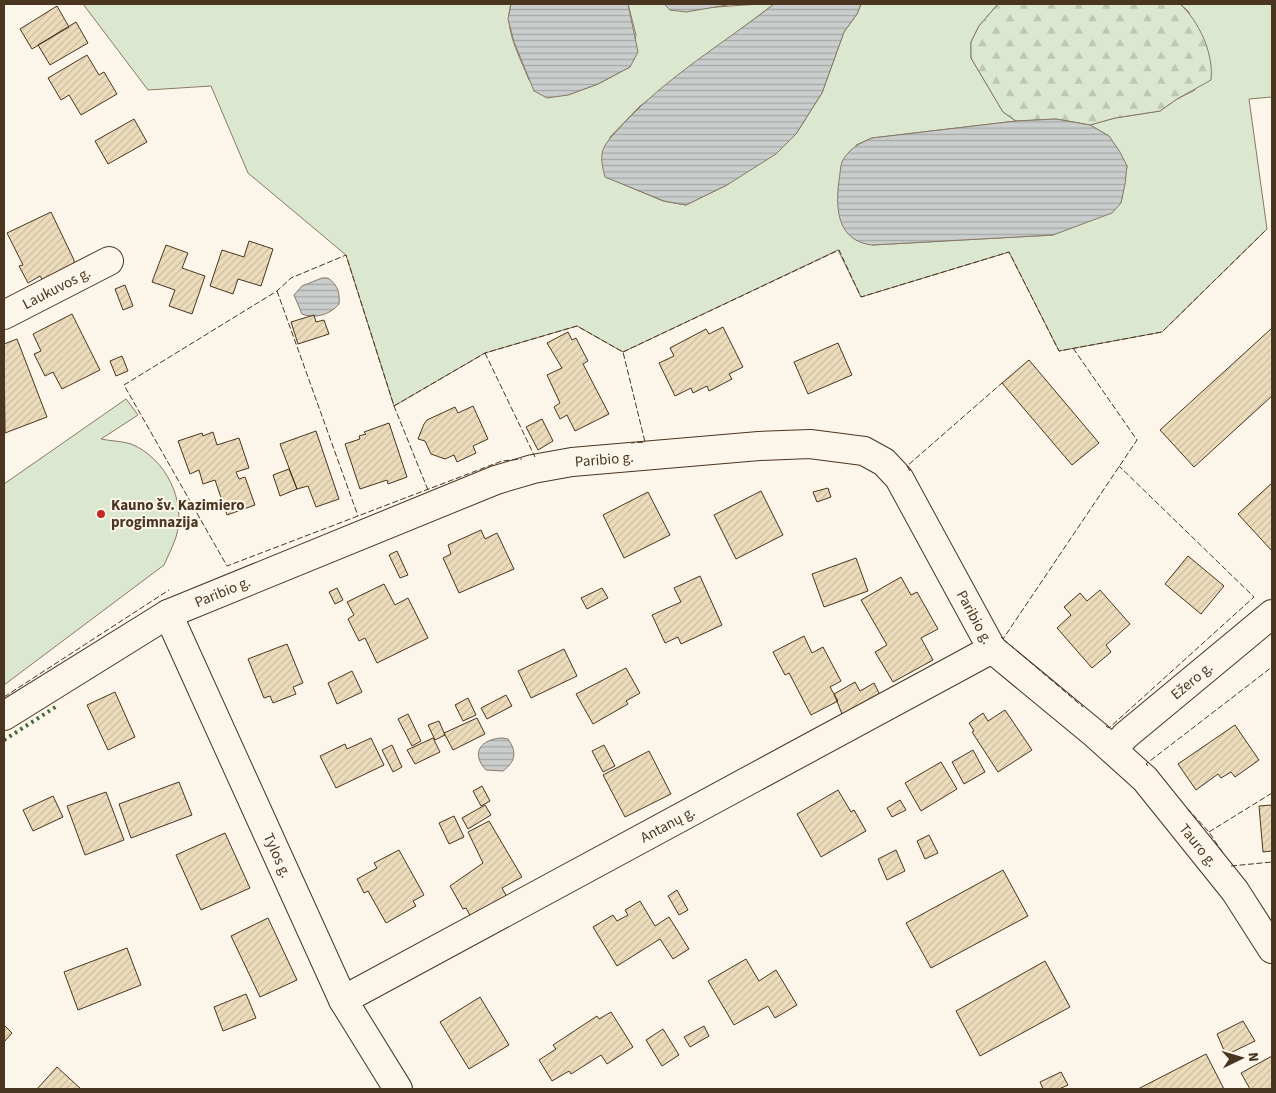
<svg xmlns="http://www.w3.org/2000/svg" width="1276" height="1093" font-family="'Source Sans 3',sans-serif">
<defs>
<pattern id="forest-firs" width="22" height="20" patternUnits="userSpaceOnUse" patternTransform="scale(1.25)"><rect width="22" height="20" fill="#dce7d0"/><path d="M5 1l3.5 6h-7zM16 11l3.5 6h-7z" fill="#bec7b2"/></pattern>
<pattern id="water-rules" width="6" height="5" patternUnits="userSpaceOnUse" patternTransform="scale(1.25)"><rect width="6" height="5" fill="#c9cecd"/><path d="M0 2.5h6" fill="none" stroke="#a5a8a6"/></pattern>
<pattern id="building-hatch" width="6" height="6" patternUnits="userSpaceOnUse" patternTransform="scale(1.25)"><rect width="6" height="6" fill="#ecdcbc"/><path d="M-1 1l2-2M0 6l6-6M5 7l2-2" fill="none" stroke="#ccbda1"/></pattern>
</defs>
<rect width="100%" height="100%" fill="#fbf6e9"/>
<path fill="#dce7d0" stroke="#887966" d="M83,4H511C503,28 520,57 529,80L568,95L598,84L630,67L636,35L628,4H664L670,10C705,9 739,4 774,4L640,106L610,137L606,177L663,201L686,205L727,185L796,134L822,93L844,32L857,14L861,4H998L979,26L971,42V58L1003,112L1016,121L872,138L856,145L872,245L1053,235L1121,203L1127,166L1109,136L1090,125L1115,118L1160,111L1177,99L1195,90L1189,12L1180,4H1272V97L1249,99L1267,229L1162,332L1059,351L1009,252L861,297L838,250L623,352L577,326L485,353L394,406L346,255L248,173L211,86L148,90Z
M126,399L138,415L101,439C110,441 122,441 131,444C166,458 187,502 176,537C173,546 168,556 164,565L4,685V484Z"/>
<path fill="url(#forest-firs)" stroke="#887966" d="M998,4H1180C1199,21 1214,54 1211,80L1177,99L1160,111L1115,118L1090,125L1056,119L1016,121L1003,112L971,58V42L979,26Z"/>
<path fill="url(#water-rules)" stroke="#887966" d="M511,4H628L638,52L630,67L598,84L568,95L547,98L534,91L514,42L508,19Z
M664,4H733L686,12L670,10Z
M774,4H861L857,14L844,32L822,93L796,134L776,154L727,185L686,205L664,201L605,177C603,169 600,158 603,150C607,139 617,132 624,123C668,76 724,43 774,4Z
M1056,119L1090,125L1109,136L1120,152L1127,166L1125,184L1121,203L1112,213L1053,235L872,245C838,241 835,210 839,181C840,176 840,167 842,162C848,149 860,143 872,138L1016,121Z
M322,278H328C338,285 340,293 339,304C330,315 314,319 302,314L294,295L302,286Z
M502,738L508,739C517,752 516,761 503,771L486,770C470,753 481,739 502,738Z"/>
<path fill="url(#building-hatch)" stroke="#4a3520" d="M57,6L69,27L32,49L20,29Z
M76,22L88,43L50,65L38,45Z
M87,55L99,75L104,72L117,94L81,115L69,95L61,100L48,78Z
M134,119L147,142L108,164L95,141Z
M51,212L74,260V264L44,282L40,276L28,283L19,266L23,265L7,233Z
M249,241L273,249L261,286L238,279L233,294L210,286L222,250L244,257Z
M166,245L188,253L182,268L205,276L192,314L169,306L175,290L152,282Z
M125,285L133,306L123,310L115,289Z
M72,314L100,370L62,389L53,372L45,376L34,354L41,351L33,334Z
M314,315L316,322L324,320L329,334L298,344L291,322Z
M723,327L743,367L729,374L732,379L709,391L707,386L693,393L691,388L675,396L659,363L674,356L670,348L706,329L709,334Z
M1272,328V396L1194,467L1160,430Z
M568,332L572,340L576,338L588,361L583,364L609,414L575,431L567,415L560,419L554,407L560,403L547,375L562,368L547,343Z
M17,339L47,417L5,433L4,344Z
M838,343L852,375L808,394L794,362Z
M122,356L128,371L116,376L110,361Z
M1029,360L1099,443L1072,465L1002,383Z
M473,406L488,439L473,446L476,453L457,462L454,455L445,459L431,454L425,441L418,439L424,424L427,420L455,407L458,413Z
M542,419L553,441L538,450L526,427Z
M389,423L407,477L388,484L387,480L360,489L345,444L360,439L359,436L366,434L364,432Z
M316,431L339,499L316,507L308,486L297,489L280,444Z
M213,432L217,445L239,438L249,468L236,472L239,479L245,477L255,505L227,515L215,480L203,484L199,470L190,474L178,441L202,433L203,436Z
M289,469L297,489L280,496L273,475Z
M1272,483V551L1238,514Z
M828,488L831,497L817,502L813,492Z
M761,491L783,535L736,559L714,515Z
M648,492L670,535L624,558L603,515Z
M481,530L485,539L497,533L514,569L459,593L443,558L451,554L448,545Z
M397,551L408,575L400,578L389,555Z
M1188,556L1224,586L1201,614L1165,584Z
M856,558L868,591L824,607L812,574Z
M700,576L722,625L681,644L678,637L665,643L652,615L681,602L674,588Z
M901,577L911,595L917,592L938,629L921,638L933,660L893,682L875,652L887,645L861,600Z
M384,584L395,605L408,598L428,638L377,663L365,638L359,641L348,619L354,615L347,602Z
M337,588L343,600L335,604L329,592Z
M602,588L608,598L587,609L581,598Z
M1100,590L1130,624L1106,645L1111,652L1092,668L1057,628L1071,615L1064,607L1080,593L1087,601Z
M804,636L812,653L823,647L841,681L830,687L838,701L811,715L789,673L785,675L773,652Z
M287,644L303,683L293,687L296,694L273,703L270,696L264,698L248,659Z
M564,649L577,676L531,698L518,671Z
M626,668L640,693L626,701L628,704L593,724L576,694Z
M352,671L362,692L337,704L328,683Z
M855,682L860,691L874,683L882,699L844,719L834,694Z
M115,692L135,737L108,750L87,705Z
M506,695L512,706L487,719L481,708Z
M468,698L476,715L463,721L455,705Z
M1005,710L1032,750L998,772L972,732L974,731L969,723L983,713L988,721Z
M408,714L421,741L412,746L398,719Z
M477,718L485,734L453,750L444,733Z
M439,721L445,735L435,740L428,725Z
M1235,725L1259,760L1235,777L1231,772L1221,778L1218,774L1196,790L1178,764Z
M371,738L384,765L336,788L320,756L345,744L347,749Z
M433,738L440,752L415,764L407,750Z
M392,745L402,767L393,772L382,750Z
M604,745L615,766L603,772L592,751Z
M973,750L985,772L964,784L952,762Z
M649,751L671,794L625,817L603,775Z
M941,762L957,789L921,811L905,783Z
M179,782L192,815L131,838L119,804Z
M482,786L490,801L481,806L473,791Z
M838,790L851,812L854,810L866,831L821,857L797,814Z
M106,792L124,840L85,855L67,806Z
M53,796L63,817L33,831L23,810Z
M900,800L906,810L892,817L887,808Z
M485,805L491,815L468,829L462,818Z
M1272,805V851L1263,852L1259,806Z
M454,816L464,837L449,844L439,823Z
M489,821L522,877L502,888L508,899L472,919L466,908L463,909L450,886L483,863L468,832Z
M225,833L250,888L201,910L176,855Z
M929,835L938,853L925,859L917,841Z
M399,850L424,895L413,901L416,906L386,923L368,891L364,893L357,879L377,868L374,863Z
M896,850L905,871L887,880L878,859Z
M1003,870L1028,916L931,968L906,923Z
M677,890L688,910L679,915L668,896Z
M640,901L655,926L669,917L689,949L673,959L660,939L617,966L593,927L613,915L617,921L628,915L625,910Z
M268,918L297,980L260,997L231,936Z
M127,948L141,985L78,1010L64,972Z
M746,959L759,981L776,970L797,1005L775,1018L768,1006L734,1025L708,981Z
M1045,961L1070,1007L980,1056L956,1011Z
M246,994L256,1018L223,1031L214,1007Z
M480,997L509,1045L469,1069L440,1022Z
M611,1012L633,1047L607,1064L601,1055L571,1074L569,1071L552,1081L539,1060L556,1049L553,1045L597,1016L599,1019Z
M1243,1021L1255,1041L1226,1055L1217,1034Z
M4,1025L12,1033L4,1042Z
M704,1026L709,1036L690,1047L684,1037Z
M663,1029L679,1055L662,1066L646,1040Z
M1206,1054L1224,1089H1138Z
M1272,1056V1089H1250L1241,1073Z
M57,1067L81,1089H37Z
M1061,1072L1068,1085L1059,1089H1043L1040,1082Z"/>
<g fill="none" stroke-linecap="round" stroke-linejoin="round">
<defs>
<g id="minor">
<path id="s1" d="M4,315L109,261"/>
<path id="s2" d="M168,614L343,1000L398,1089"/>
<path id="s3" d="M4,716L168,614L496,480L533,469L572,462L759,446L810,444L864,451L884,462L899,478L992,649L1095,734L1145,779L1235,891L1272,949"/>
<path id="s4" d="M1113,750L1125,736L1272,614"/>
<path id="s5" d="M343,1000L992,649"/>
</g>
</defs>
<use href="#minor" stroke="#4a3520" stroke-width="30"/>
<use href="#minor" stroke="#fbf6e9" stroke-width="28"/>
<path stroke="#436837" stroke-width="4" stroke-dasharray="2.5 4" stroke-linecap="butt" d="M4,740L57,706"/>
<path stroke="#4a3520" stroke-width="1" stroke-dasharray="6 2.5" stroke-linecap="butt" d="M277,291L358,516
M623,352L839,250L861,297L1009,252L1059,351L1162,332L1267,229
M485,353L535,457
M394,406L485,353L577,326L623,352L645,442L631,443
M910,471L907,466L1002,383
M428,490L394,406L346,255L291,278L277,291L124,385L227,566L502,461L522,459
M1001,637L1003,639L1137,440L1073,348
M1003,639L1083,707
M4,697L169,590
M1106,726L1109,728L1254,597L1119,466
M1148,766L1146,764L1272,667
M1187,808L1209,832L1223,853
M1209,832L1272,793
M1231,866L1272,862"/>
</g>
<circle fill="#c62828" stroke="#fbf6e9" stroke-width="2" cx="101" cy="514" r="5"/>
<g text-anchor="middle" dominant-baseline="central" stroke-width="4" stroke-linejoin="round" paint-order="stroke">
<g font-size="15" fill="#4a3520" stroke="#fbf6e9">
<text stroke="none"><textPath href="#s1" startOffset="59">Laukuvos g.</textPath></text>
<text stroke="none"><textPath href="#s3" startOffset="658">Paribio g.</textPath></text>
<text stroke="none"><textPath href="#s3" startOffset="252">Paribio g.</textPath></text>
<text stroke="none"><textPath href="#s3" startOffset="1122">Paribio g.</textPath></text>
<text stroke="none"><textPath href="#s4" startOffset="105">Ežero g.</textPath></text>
<text stroke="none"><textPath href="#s5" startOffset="369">Antanų g.</textPath></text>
<text stroke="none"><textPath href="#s3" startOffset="1444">Tauro g.</textPath></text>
<text stroke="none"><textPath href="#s2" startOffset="265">Tylos g.</textPath></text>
</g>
<g font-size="15" font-weight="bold" fill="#4a3520" stroke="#fbf6e9" text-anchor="start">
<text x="111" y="505">Kauno šv. Kazimiero<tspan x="111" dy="17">progimnazija</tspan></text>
</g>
</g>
<rect width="1276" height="1093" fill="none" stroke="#4a3520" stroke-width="10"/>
<g transform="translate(1241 1058) rotate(85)" stroke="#fbf6e9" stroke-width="4" paint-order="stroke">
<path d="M0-4L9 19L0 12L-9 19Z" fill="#4a3520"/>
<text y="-8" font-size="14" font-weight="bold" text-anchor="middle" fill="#4a3520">N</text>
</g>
</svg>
